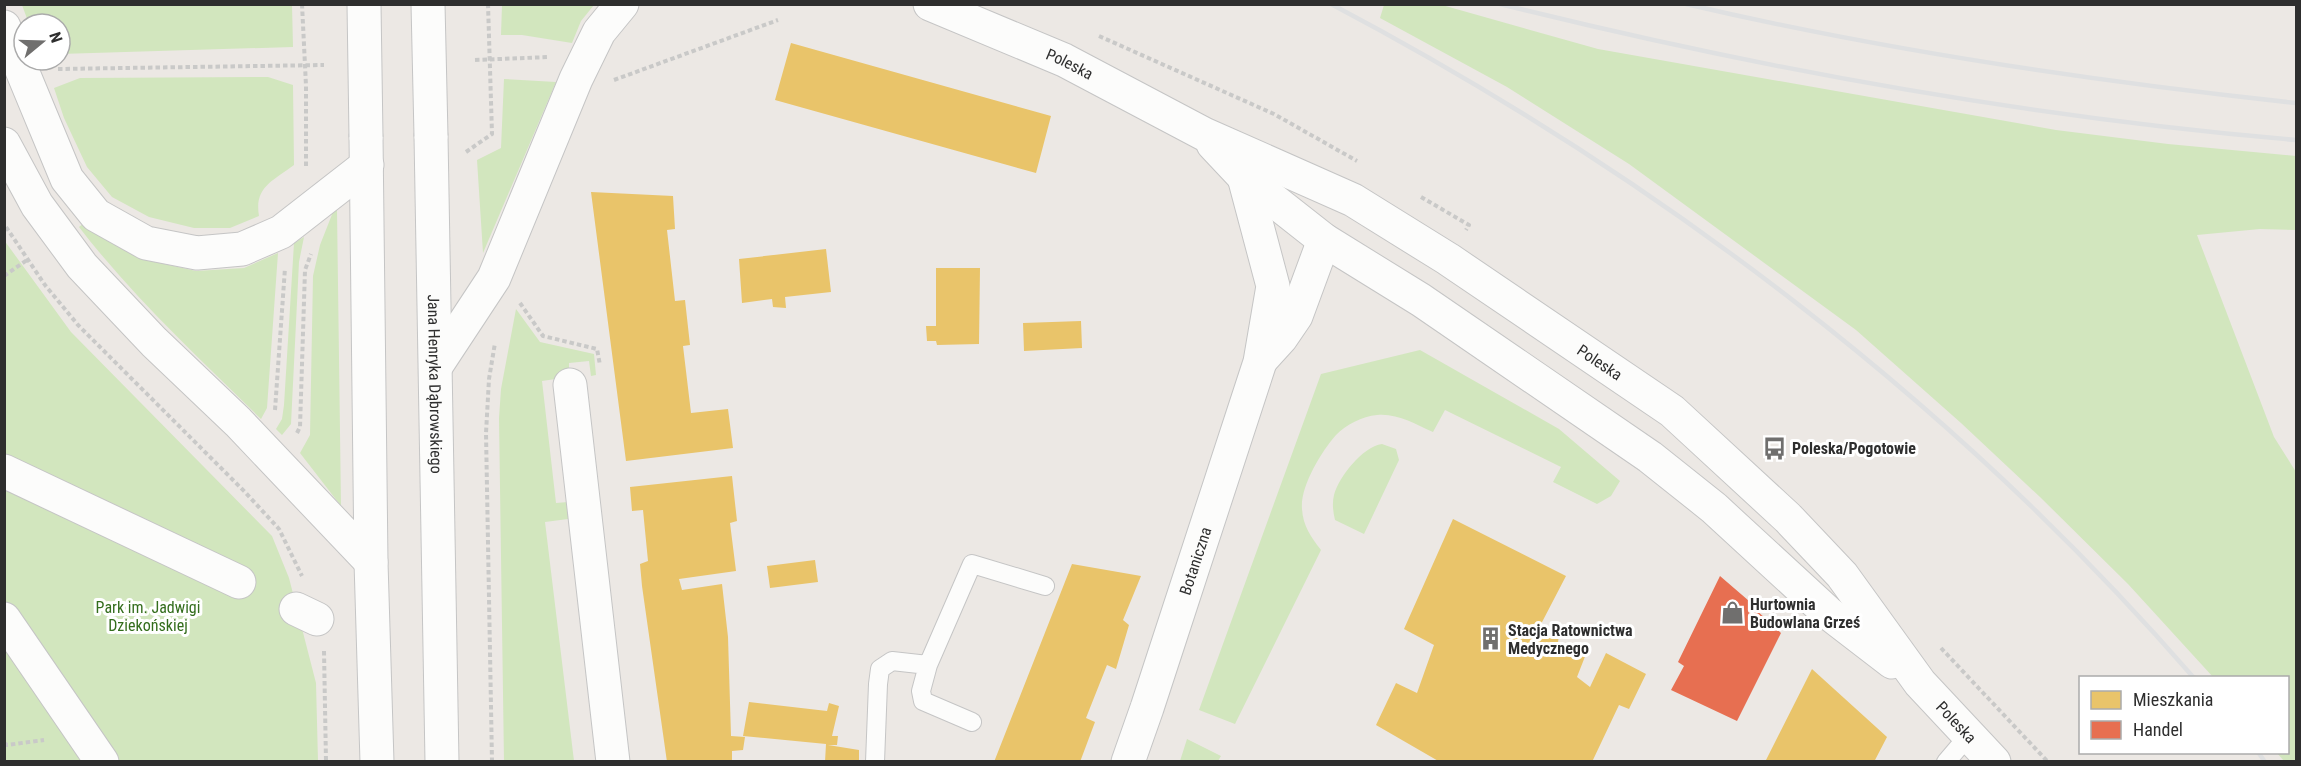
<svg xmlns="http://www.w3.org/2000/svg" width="2301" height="766" font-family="'Roboto Condensed',sans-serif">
<rect width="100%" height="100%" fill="#ece8e4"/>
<path fill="#d2e6be" d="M22,5H292L293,47L60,54V24H29Z
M502,5V4L594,5L581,21L572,43L522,35H501Z
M1384,5H1442L1598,49L2056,130L2168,144L2296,156V230L2260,229L2197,235L2274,437L2296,472V761H2284L2277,753L2288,752V678L2213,677L2128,584L2040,497L1961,423L1856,330L1629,164L1507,87L1380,18Z
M268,77L293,85L294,165C273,181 254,187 259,216L230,228H194L149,217L112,197L87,167L64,118L54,88L80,78Z
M504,79L556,82L483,253L477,160L501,148Z
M337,210L341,506L300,453L310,435L313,276L320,245L333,212Z
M84,223L142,259L196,271L244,268L278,253L267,408L261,419C198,357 133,297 79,227Z
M304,237L299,262L291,424L282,435L276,429L282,419L284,405L294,243Z
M4,240L71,332L272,536L289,578L316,683L318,761H5Z
M516,309L540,342L594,354L596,375L591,376L589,361L569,363V377L542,381L556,503L568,502V519L545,522L574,761L504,762L499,418L501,389Z
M1420,350L1559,429L1620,481L1611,496L1597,504L1553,482L1561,467L1445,410L1433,432C1415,424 1397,413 1377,415C1362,416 1346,425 1336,435C1321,452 1300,487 1302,509C1303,526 1311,537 1321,550L1235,724L1199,710L1321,374Z
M1382,444L1396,449L1399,460L1364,534L1335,520C1333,512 1332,503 1334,495C1339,477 1362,447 1382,444Z
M1187,739L1221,756L1218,761H1180Z"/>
<path fill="#e9c46a" d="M791,43L1051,116L1036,173L775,100Z
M591,192L673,196L675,229L667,230L675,301L685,300L690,345L683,346L691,413L728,409L733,448L626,461Z
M826,249L831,292L785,297L786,308L773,307L772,299L742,303L739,259Z
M936,268H980L979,344L937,345L936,341H927L926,326H936Z
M1081,321L1082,348L1024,351L1023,323Z
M732,476L737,521L730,523L736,571L679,579L682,590L722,584L728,637L731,736L745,737L743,750L732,751V762H667L642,586L640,564L648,561L643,510L632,511L630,487Z
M1453,519L1566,576L1540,626L1559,635L1558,642L1586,654L1577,677L1590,687L1606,653L1646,674L1629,709L1619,705L1592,762H1440L1376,725L1396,683L1417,693L1434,645L1404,629Z
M815,560L818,582L770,588L767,566Z
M1072,564L1141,576L1123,620L1129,625L1116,669L1107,665L1086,718L1095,722L1080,762H994Z
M1812,669L1887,737L1874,762H1765Z
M749,702L827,711L829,703L839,706L832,736H838L837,745H828L859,750V762H825L826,744L743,736Z"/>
<path fill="#e76f51" d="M1720,576L1756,607L1754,608L1781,633L1737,721L1671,690L1684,666L1678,662Z"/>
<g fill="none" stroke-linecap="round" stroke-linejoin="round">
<defs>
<path id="lane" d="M928,665L921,691L923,701L972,722
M875,762L878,684L880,669L892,661L928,665L972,564L1045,586
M1946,762L1969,735"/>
<path id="street" d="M570,385L613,762
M4,471L239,582
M296,609L317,619
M4,619L102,762"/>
<g id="secondary">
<path id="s1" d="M930,4L1064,60L1204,134L1353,200L1448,259L1672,411L1788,518L1842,575L1920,683L1994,762"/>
<path d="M4,27L67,179L96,215L146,243L197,253L242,249L281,232L367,165"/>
<path id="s2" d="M431,136L442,762"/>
<path d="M366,137L371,562L377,762"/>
<path d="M4,144L37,205L82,266L154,342L238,422L371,562"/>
<path d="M1213,144L1244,177L1324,240L1421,300L1650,457L1714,508L1827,612L1892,662"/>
<path d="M1261,360L1281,338L1296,316L1324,240"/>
<path d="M436,366L494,278L576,79L599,32L622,4"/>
<path id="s3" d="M1128,762L1147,708L1260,362L1273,286L1244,177"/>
</g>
</defs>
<use href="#lane" stroke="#c5c5c5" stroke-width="20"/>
<use href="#street" stroke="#c5c5c5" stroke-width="35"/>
<use href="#secondary" stroke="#c5c5c5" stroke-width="35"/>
<path stroke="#c9c9c8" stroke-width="4" stroke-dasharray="4.5 3" stroke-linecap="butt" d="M302,4L306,86V168
M1099,36L1274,114L1357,161
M475,60L549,57
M58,69L324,65
M614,80L778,20
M466,152L492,134L488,4
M1421,197L1469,225L1466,230
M6,227L45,285L78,325L245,492L279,529L302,576
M4,276L27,260
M520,303L543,336L597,349L600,365
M275,410L285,268
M297,433L300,427L305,270L311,254
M1941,648L2048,762
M324,651L326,762
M4,743L7,745L44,740
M492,762L486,433L489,379L495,343"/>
<use href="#lane" stroke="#fcfcfb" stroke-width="18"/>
<use href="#street" stroke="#fcfcfb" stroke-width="33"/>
<use href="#secondary" stroke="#fcfcfb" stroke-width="33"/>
<path stroke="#dfe0e1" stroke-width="4.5" d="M1331,4C1655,175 1953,400 2194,678
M1500,4C1761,69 2028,117 2296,140
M1686,4C1887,51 2091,81 2296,103
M2258,752L2265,762"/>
<defs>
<path id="secondary-bridge" d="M364,4L366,137
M428,4L431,136"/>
</defs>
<use href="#secondary-bridge" stroke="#c5c5c5" stroke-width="35" stroke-linecap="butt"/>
<use href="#secondary-bridge" stroke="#fcfcfb" stroke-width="33"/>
</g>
<defs>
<symbol id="bus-bare" viewBox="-9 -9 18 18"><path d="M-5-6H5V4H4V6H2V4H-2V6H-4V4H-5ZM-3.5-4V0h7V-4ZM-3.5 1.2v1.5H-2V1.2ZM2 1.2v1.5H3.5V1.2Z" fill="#706f6e" stroke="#fff" stroke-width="2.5" paint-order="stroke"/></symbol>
<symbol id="shop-bare" viewBox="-9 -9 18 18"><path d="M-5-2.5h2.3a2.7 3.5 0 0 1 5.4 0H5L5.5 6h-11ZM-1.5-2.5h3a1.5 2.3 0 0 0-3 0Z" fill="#706f6e" stroke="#fff" stroke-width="2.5" paint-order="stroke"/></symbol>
<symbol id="building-bare" viewBox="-9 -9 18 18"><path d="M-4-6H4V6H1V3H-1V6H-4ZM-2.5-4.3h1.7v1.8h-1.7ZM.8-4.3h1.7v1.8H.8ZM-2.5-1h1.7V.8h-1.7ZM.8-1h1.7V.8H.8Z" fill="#706f6e" stroke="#fff" stroke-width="2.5" paint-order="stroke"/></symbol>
</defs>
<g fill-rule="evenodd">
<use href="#bus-bare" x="1758" y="432" width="33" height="33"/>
<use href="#shop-bare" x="1716" y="596" width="33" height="33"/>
<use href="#building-bare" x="1474" y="622" width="33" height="33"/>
</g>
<g text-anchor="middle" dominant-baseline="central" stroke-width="6" stroke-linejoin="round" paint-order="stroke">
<g font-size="16" fill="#2e2e2e" stroke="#fff">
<text stroke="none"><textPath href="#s1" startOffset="152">Poleska</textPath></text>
<text stroke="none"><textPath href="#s1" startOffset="762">Poleska</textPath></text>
<text stroke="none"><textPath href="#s2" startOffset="248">Jana Henryka Dąbrowskiego</textPath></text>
<text stroke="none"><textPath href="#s3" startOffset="212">Botaniczna</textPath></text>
<text stroke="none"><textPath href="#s1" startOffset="1272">Poleska</textPath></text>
</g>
<g font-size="16" font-weight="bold" fill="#2e2e2e" stroke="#fff" text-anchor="start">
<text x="1792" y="448">Poleska/Pogotowie</text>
<text x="1750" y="604">Hurtownia<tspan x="1750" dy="18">Budowlana Grześ</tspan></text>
<text x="1508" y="630">Stacja Ratownictwa<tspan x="1508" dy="18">Medycznego</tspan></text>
</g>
<g font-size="16" fill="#336d1c" stroke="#fff">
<text x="148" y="607">Park im. Jadwigi<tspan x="148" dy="18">Dziekońskiej</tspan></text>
</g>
</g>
<rect width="2301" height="766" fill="none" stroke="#2e2e2e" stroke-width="12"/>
<rect x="2079" y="676" width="210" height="78" fill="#ffffff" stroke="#ababab" stroke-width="1.5"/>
<rect x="2091" y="691" width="30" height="18" fill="#e9c46a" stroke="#ababab" stroke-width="1.5"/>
<text x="2133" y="706" font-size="18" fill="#2e2e2e">Mieszkania</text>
<rect x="2091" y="721" width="30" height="18" fill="#e76f51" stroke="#ababab" stroke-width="1.5"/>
<text x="2133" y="736" font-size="18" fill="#2e2e2e">Handel</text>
<g transform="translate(42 42) rotate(71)"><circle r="28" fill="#ffffff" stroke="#ababab" stroke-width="1.5"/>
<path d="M0-4.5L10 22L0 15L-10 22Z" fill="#706f6e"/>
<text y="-9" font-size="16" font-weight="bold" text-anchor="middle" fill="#2e2e2e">N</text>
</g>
</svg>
